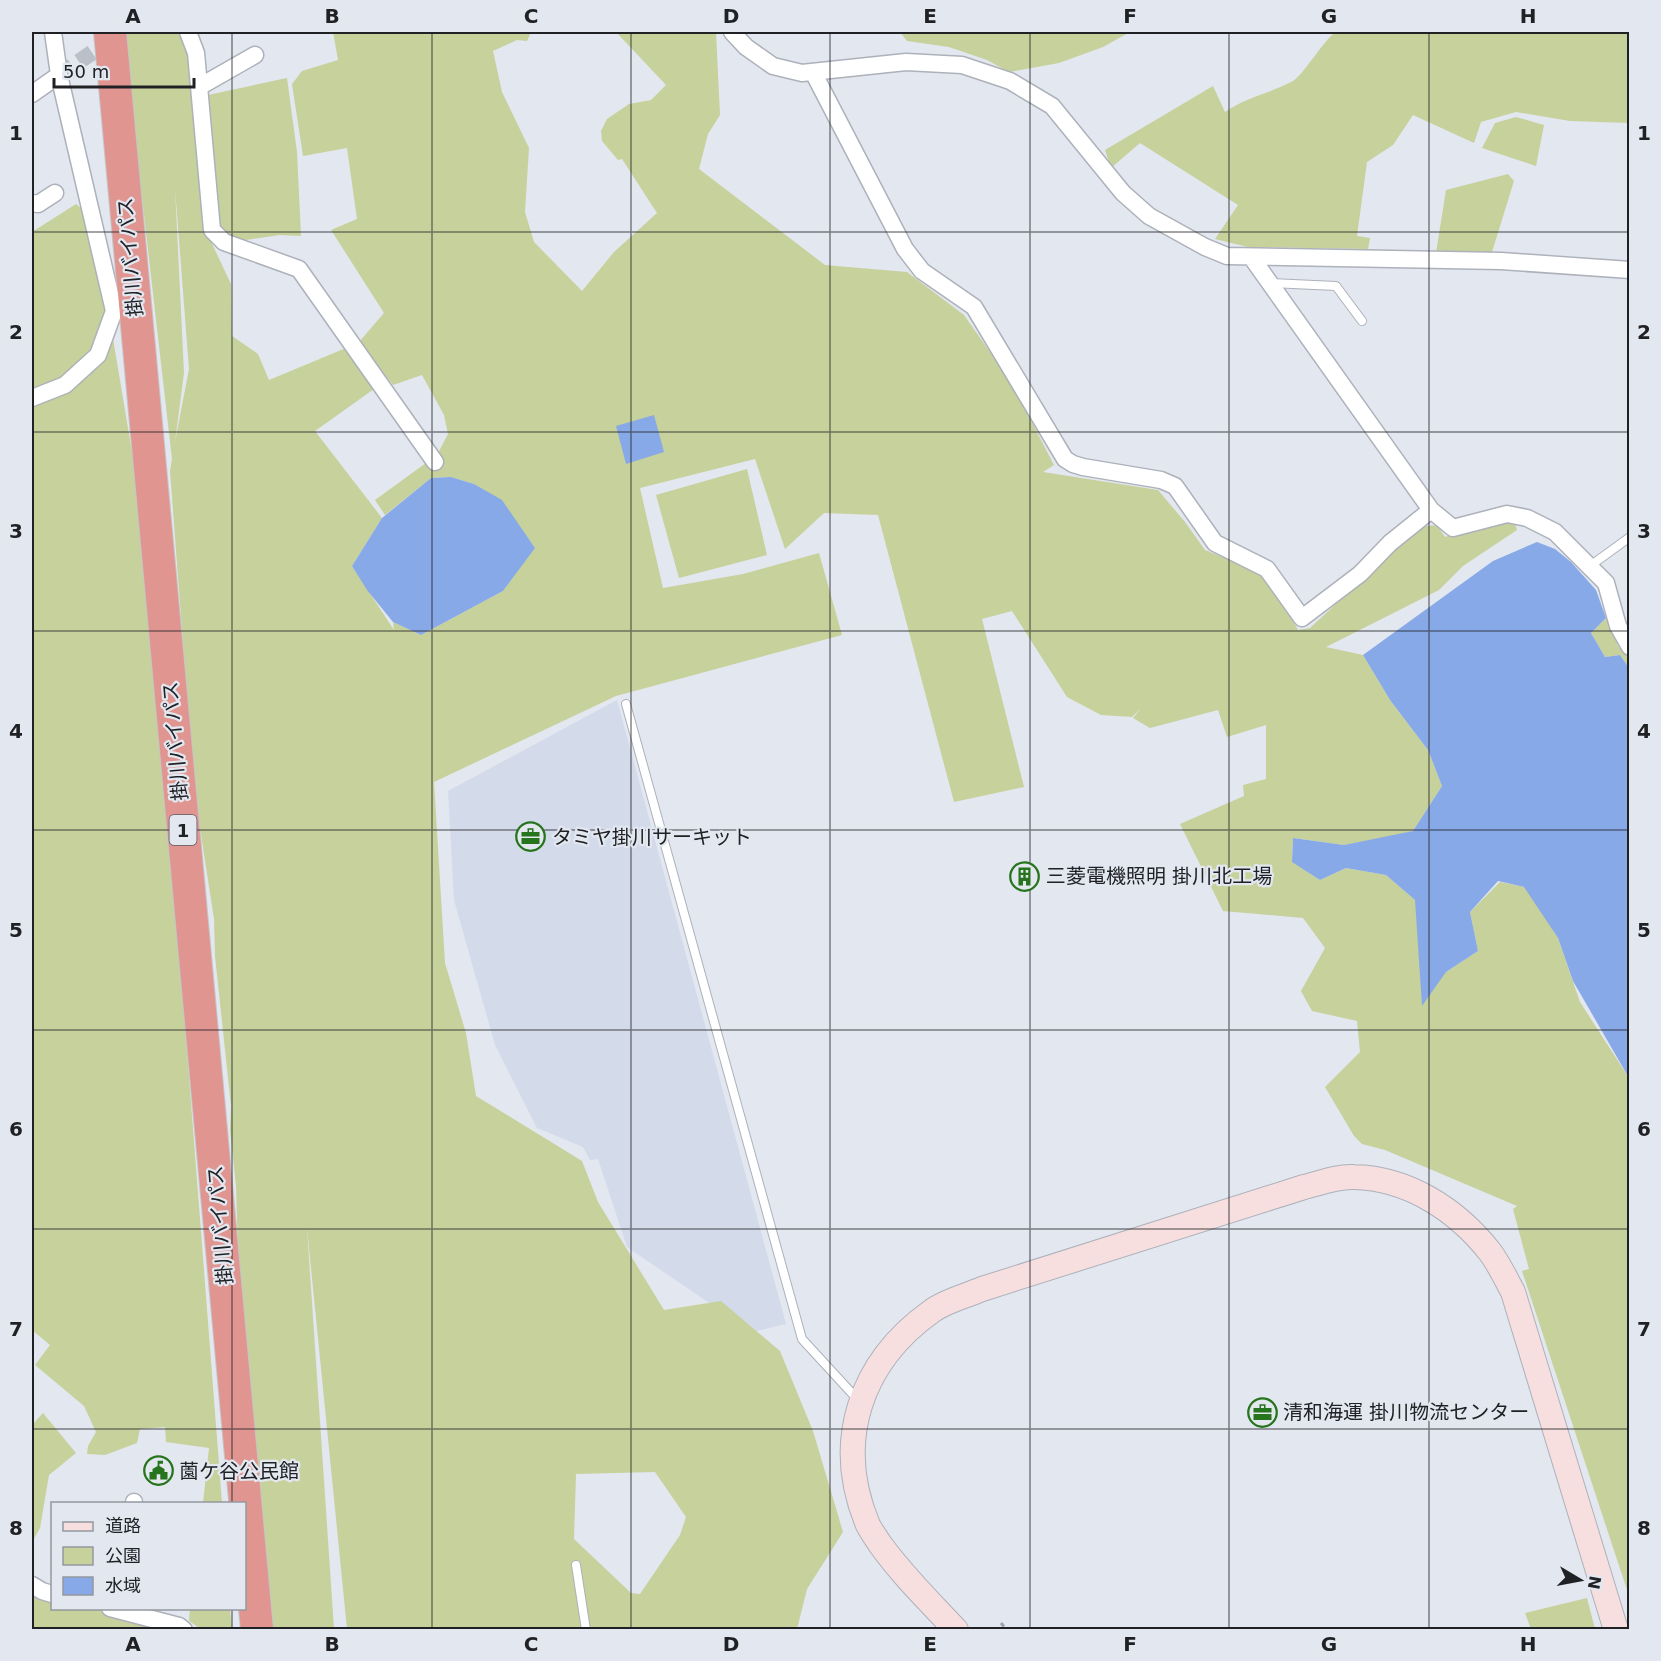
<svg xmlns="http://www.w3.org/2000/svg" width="1661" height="1661" font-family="'DejaVu Sans','Noto Sans JP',sans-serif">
<rect width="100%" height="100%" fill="#e2e7f0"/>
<path fill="#d3dbeb" d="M617,700L786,1324L752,1332L627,1247L598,1159L590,1160L583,1147L537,1128L495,1045L454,900L448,791Z"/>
<path fill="#c7d19b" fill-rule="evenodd" d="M123,32H182L189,54L206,231L231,284L232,336L258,354L269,380L346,348L374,389L315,431L382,518L352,566L394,630L393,622L421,635L503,591L534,547L505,506L474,484L451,477L431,478L385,515L375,500L437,455L448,434L444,415L422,375L393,385L359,342L384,313L331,230L357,219L347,148L303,156L292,84L302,71L338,60L333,32H531L527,41L517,40L493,51L502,92L529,148L525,212L534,242L582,291L614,252L657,213L622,159L618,160L602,141L601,131L607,119L629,104L651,100L666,85L616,32H716L720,115L708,134L699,169L825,265L907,272L964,315L1011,382L1054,465L1043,472L1158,490L1185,522L1205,550L1267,575L1298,630L1310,628L1419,527L1437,525L1445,537L1471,528L1514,520L1517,530L1463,566L1439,590L1326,647L1363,655L1390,700L1428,750L1442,786L1413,831L1394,836L1344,845L1293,838L1292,861L1320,880L1346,868L1386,875L1415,900L1446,972L1478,951L1470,912L1500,882L1524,887L1529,891L1558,938L1580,1002L1629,1078V1596L1522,1271L1529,1269L1513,1209L1517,1206L1385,1150L1362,1144L1354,1136L1325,1087L1360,1052L1357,1021L1312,1011L1301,991L1325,948L1303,918L1223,911L1180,824L1244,796L1243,785L1266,779V725L1227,737L1218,710L1150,728L1133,718L1141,708L1132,717L1101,715L1067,697L1012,611L982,619L1024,787L954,802L878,515L824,513L785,549L755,459L640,488L663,588L743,574L819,553L842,635L616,696L434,782L445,963L466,1033L476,1096L582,1161L598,1202L664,1310L721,1301L780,1351L813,1431L843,1532L807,1589L797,1629H347L307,1228L334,1629H270L241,1347L236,1186L230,1130L231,1106L215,956L214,919L194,789L170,471L172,459ZM175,188L189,369L175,442L184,373ZM655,1472L686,1517L680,1535L640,1594L631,1593L574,1539L576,1474Z
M900,32H1130L1103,47L1059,63L1009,72L987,60L949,47L907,41Z
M1335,32H1629L1627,60L1630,62L1629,123L1570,121L1516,112L1481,122L1474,143L1413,115L1393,145L1367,162L1357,236L1370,238L1368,249L1248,247L1215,239L1238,205L1140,143L1111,168L1105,150L1213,86L1225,112C1246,97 1271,93 1293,81C1302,76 1323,42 1335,32Z
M287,78L297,152L301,236L280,235L231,242L216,219L208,95Z
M1516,117L1544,125L1536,166L1482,148L1495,123Z
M1508,174L1514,181L1492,252L1436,253L1446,190Z
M76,204L81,208L103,261L107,303L148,547L222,1503H203L209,1448L166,1442L165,1427L140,1429L137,1443L105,1455L87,1454L88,1446L96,1432L84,1406L35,1365L50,1345L32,1330V232Z
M747,469L767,555L679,578L656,495Z
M1606,618L1618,646L1629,659V668L1620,655L1605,657L1591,633Z
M43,1413L76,1453L49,1475L40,1528L32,1542V1425Z
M32,1585L52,1594V1608L110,1609L178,1629H32Z
M1587,1598L1595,1629H1531L1525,1613Z
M190,1609H230L232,1629H201L189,1621Z"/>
<path fill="#88a9e7" d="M654,415L664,452L626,464L616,426Z
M451,477L474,484L502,500L535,548L503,591L421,635L393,622L367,590L352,566L382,518L431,478Z
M1537,542L1555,549L1571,562L1596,590L1606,618L1591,633L1605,657L1620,655L1629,668V1078L1573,981L1558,938L1524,887L1498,881L1470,912L1478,951L1446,972L1422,1006L1415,900L1386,875L1346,868L1320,880L1292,862L1293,838L1344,845L1413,831L1442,786L1428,750L1390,700L1363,655L1493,561Z"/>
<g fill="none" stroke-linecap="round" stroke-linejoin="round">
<path stroke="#bbbfc7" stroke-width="16" stroke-dasharray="16 8" stroke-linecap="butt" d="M59,75L115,37"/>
<defs>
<path id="lane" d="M1271,283L1336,286L1362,321
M1590,566L1630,537
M626,704L802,1339L859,1401
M576,1565L586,1630"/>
<path id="street" d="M188,32L196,53L212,230L224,242L299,269L435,462
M732,32L746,47L773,66L802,73L906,62L962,65L1010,81L1052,106L1123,193L1149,216L1205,247L1227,256L1501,261L1630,270
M813,72L905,249L922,271L974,307L1065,459L1073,464L1083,467L1161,480L1175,486L1215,543L1267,569L1302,618L1360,574L1390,543L1431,510
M199,87L255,55
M32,94L59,75
M32,203L38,204L55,193
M1252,258L1431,510L1453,528L1507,514L1527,518L1555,532L1606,583L1618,626L1630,647
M32,398L65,385L98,355L114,311L59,75L53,32
M134,1504V1502
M32,1585L42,1591L52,1594
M110,1608L179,1626L184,1630"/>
<path id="secondary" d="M956,1630C930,1602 902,1575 880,1544C876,1538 871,1531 868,1525C833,1442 860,1362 932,1311C945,1301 966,1296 982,1289L1304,1187C1320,1183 1338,1176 1354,1177C1408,1178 1457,1210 1490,1252C1499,1264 1506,1279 1513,1292L1616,1630"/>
<path id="highway" d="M110,32L257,1630"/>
</defs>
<use href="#lane" stroke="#adb1ba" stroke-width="10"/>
<use href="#street" stroke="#adb1ba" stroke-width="19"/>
<use href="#secondary" stroke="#adb1ba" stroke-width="26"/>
<use href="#highway" stroke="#c5c5c6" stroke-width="34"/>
<path stroke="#9fa3aa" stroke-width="3" stroke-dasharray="4.5 3" stroke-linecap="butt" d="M1001,1623L1007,1630"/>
<use href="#lane" stroke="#fff" stroke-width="8"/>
<use href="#street" stroke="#fff" stroke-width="16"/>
<use href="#secondary" stroke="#f6dfde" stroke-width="24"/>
<use href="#highway" stroke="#e19590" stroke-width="32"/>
</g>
<path fill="none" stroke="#202125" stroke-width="1.5" stroke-opacity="0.55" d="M232,32V1504M432,32V1630M631,32V1630M830,32V1630M1030,32V1630M1229,32V1630M1429,32V1630M32,232H1630M32,432H1630M32,631H1630M32,830H1630M32,1030H1630M32,1229H1630M32,1429H1630M232,1608V1630"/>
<defs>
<symbol id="office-ring" viewBox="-11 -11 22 22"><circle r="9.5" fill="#e2e7f0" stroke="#26741b" stroke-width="1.5"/><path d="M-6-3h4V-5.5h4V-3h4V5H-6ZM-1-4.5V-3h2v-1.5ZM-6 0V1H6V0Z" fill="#26741b"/></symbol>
<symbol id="building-ring" viewBox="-11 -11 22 22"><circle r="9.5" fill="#e2e7f0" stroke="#26741b" stroke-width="1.5"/><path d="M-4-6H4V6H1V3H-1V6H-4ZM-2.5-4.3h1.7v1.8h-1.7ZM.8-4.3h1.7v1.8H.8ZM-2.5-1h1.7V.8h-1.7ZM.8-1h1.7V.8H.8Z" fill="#26741b"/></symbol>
<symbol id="civic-ring" viewBox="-11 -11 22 22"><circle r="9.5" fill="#e2e7f0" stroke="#26741b" stroke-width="1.5"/><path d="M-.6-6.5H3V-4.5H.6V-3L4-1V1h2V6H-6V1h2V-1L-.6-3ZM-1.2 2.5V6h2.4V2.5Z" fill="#26741b"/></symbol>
</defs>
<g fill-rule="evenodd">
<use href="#office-ring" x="514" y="820" width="33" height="33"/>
<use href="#building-ring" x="1008" y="860" width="33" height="33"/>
<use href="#office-ring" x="1246" y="1396" width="33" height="33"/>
<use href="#civic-ring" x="142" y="1454" width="33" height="33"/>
</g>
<g text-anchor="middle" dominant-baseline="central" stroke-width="4.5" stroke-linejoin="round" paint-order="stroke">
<rect fill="#e2e7f0" stroke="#5a5c62" stroke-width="1.5" x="169.5" y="815" width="27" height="30" rx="4.5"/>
<g font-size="18" font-weight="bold" fill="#202125">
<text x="183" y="830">1</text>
</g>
<g font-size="20" fill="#202125" stroke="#e2e7f0">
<text transform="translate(130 257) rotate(-95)">掛川バイパス</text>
<text transform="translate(175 741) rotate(-95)">掛川バイパス</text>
<text transform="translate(220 1225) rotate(-95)">掛川バイパス</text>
</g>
<g font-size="20" fill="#202125" stroke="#e2e7f0" text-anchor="start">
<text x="552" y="837">タミヤ掛川サーキット</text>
<text x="1046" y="876">三菱電機照明 掛川北工場</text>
<text x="1283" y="1412">清和海運 掛川物流センター</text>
<text x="179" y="1471">薗ケ谷公民館</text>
</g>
</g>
<rect width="1661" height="1661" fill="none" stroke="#e2e7f0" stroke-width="66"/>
<rect x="51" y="1502" width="195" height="108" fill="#e2e7f0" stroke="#94989f" stroke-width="1.5"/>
<rect x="63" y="1522" width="30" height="9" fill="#f6dfde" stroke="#94989f" stroke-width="1.5"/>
<text x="105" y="1532" font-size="18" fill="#202125">道路</text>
<rect x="63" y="1547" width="30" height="18" fill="#c7d19b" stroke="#94989f" stroke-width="1.5"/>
<text x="105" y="1562" font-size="18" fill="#202125">公園</text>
<rect x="63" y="1577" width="30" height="18" fill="#88a9e7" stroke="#94989f" stroke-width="1.5"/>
<text x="105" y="1592" font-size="18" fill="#202125">水域</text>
<g transform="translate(1580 1580) rotate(100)" stroke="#e2e7f0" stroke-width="4.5" paint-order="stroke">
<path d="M0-4.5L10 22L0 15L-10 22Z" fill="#202125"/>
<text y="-9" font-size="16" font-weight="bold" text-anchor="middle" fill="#202125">N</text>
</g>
<path d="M54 78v9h140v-9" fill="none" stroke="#202125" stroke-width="3"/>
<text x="63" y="78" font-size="18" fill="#202125" stroke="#e2e7f0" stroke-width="4.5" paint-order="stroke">50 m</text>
<rect x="33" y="33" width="1595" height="1595" fill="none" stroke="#202125" stroke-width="2"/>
<g font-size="20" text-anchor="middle" font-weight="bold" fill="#202125">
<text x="133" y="23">A</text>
<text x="332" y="23">B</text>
<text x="531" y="23">C</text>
<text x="731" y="23">D</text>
<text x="930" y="23">E</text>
<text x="1130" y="23">F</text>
<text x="1329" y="23">G</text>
<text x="1528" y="23">H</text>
<text x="16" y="140">1</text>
<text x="1644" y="140">1</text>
<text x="16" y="339">2</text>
<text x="1644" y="339">2</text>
<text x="16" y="538">3</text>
<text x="1644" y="538">3</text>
<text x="16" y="738">4</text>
<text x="1644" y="738">4</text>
<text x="16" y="937">5</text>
<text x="1644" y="937">5</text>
<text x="16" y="1136">6</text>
<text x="1644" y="1136">6</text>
<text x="16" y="1336">7</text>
<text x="1644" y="1336">7</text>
<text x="16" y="1535">8</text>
<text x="1644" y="1535">8</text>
<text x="133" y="1651">A</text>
<text x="332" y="1651">B</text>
<text x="531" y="1651">C</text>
<text x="731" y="1651">D</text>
<text x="930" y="1651">E</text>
<text x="1130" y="1651">F</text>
<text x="1329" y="1651">G</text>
<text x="1528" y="1651">H</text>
</g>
</svg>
